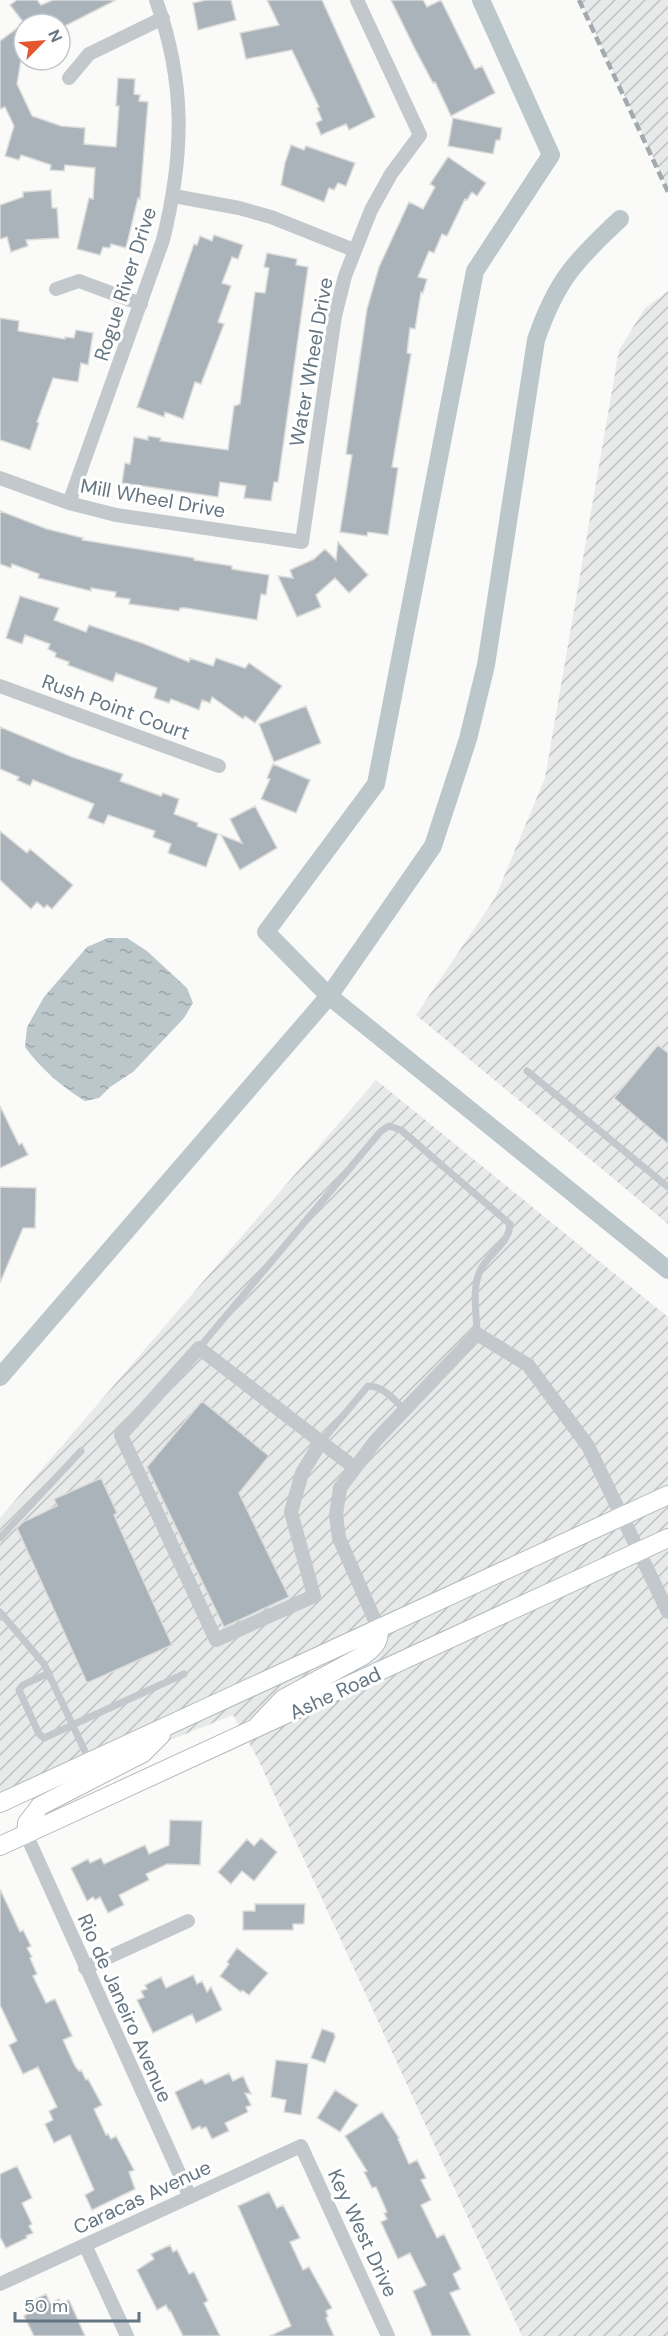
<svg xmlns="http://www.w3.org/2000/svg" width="668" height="2336" font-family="'DM Sans',sans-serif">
<defs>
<pattern id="industrial-furrows" width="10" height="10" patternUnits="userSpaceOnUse" patternTransform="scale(1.5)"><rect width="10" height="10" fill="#e8e9e9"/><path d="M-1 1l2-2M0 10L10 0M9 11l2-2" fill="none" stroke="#c0c1c2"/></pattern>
<pattern id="water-ripples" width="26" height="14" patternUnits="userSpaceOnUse" patternTransform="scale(1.5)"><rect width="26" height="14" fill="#bbc7cb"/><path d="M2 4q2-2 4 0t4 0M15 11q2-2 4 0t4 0" fill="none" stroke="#9ca6aa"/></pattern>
</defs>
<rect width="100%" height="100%" fill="#fafaf8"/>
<path fill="url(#industrial-furrows)" d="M580,0H668V190Z
M668,291V1224L416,1015L495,898L545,778L619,350L645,308Z
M376,1080L668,1317V2336H522L258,1759L233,1715L0,1808V1518Z"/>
<path fill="url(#water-ripples)" d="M108,938H127L147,951L187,988L193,1003L184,1018L133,1072L110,1087L99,1098L85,1101C62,1087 40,1068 25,1047L27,1027L44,997L87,947Z"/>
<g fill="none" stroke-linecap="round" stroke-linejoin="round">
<path stroke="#bbc7cb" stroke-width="18" d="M481,0L551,155L475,271L376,784L266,932L329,996L668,1270
M0,1377L329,996L433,846L468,739L486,665L536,340C556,281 575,261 620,219"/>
</g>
<path fill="#aab3b9" stroke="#dcdcda" stroke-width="1.5" d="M17,0H37L41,5L53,0H116L61,28L60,24L24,23V42L17,84L32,116L61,126L85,128L84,144L116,147L119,106H116L118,78L135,79L134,94L140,95L139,101L148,102L140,199L138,198L126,248L111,244L110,248L103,247L100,255L77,249L89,198L93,199L95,168L65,165L64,171L50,170L51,165L21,155L19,160L5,156L14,126L5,107L0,109V41L24,23L10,5Z
M206,0H231L236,20L198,30L193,3Z
M267,0H322L375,117L349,130L346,124L321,135L316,123L322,120L317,108L319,107L292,50L246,59L240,33L279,25Z
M391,0H423L427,7L441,0L475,69L482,66L495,93L451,116L435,82L433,83L415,49Z
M453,118L502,128L500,140H496L493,154L448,146Z
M291,145L304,150L306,146L355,163L346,186L338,183L334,190L329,188L324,202L281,185L285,163Z
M448,157L486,183L477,196L472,192L467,200L465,199L447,236L442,234L434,253L429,251L418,277L427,279L423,293L421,292L415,329L410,328L407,353L411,354L392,467L398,468L388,535L368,532L367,536L340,532L352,455L346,454L354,399L367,309L379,267L409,202L423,209L435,187L430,184Z
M51,190L52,208H57L59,238L26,240L28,246L11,252L7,237L0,239V205L23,197V192Z
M214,235L243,245L238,259L232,257L222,283L231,286L218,322L224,324L201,384L195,382L183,419L165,412L164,417L137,407L194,244L197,245L200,236L212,241Z
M267,253L297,259L296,265L308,267L278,482H274L271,501L244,498L246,486L220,482L218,497L122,483L125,463L130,464L134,437L148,440V436L161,438L160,441L228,450L234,406L240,404L255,292L265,293L269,268L264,267Z
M0,318L19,321L18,331L65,339V337L74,338L76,330L93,333L88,365L81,363L78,382L53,378L37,422L39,423L30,450L0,440Z
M0,511L47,529L83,538L82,540L194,558V560L232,566V569L269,575L266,595L261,594L257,620L186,608H180L179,611L129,604L130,599L115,597L116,592L91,588V591L38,578L39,574L12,564L11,568L0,564Z
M338,542L368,575L349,593L335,578L316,595L321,607L297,617L278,576L293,578L290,570L314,559L325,549L336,560Z
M20,596L59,608L54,620L86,632L89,625L142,643L189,662L190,658L213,666L216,658L245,668L249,663L282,686L255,723L245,716L243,719L212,697L210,703L202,700L199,710L171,699L169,703L154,698L157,688L116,673L113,682L68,665L69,662L55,657L56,653L48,649L50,644L25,635L22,644L6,638Z
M306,706L321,743L274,762L259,724Z
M0,727L72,757L123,774L120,781L161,796L163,793L179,799L174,814L198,823L197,826L218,834L206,867L168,853L171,844L153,837L155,831L108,815L104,824L88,818L94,804L33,780L30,786L17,780L19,777L0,769Z
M273,764L310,780L296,813L261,799L270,779L267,778Z
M255,806L277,848L240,870L221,835L242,843L230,819Z
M0,831L27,853L30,849L73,885L52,909L47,905L44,908L37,902L31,909L0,880Z
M658,1045L668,1053V1144L614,1098Z
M0,1106L19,1145L22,1143L28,1155L0,1168Z
M0,1187L36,1188L35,1228H23L0,1283Z
M202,1401L269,1456L239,1493L289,1597L224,1627L147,1467Z
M101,1478L117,1513L114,1515L172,1645L87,1683L17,1528L23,1522L57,1506L54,1499Z
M170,1820L202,1821L200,1865L167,1864L146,1874L149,1880L119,1895L124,1905L108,1913L100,1897L95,1900L93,1897L87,1901L71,1868L88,1859L90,1863L101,1858L104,1864L145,1845L149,1854L169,1845Z
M261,1838L277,1852L254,1881L242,1871L231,1884L218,1872L247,1839L254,1846Z
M0,1889L20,1932L23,1930L31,1946L27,1948L32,1957L30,1958L37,1974L33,1976L46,2003L55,1999L72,2036L63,2040L75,2066L79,2071L81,2070L86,2080L88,2079L102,2105L94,2109L106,2135L108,2134L111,2139L116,2136L134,2170L129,2172L135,2189L92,2210L85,2195L94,2190L70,2135L54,2143L45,2124L53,2120L49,2111L57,2107L38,2067L23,2074L9,2045L17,2041L0,2005Z
M255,1904H305L304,1924H293V1930H243V1911H255Z
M237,1948L268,1973L249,1995L242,1990L241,1992L220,1976L229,1964L227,1962Z
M193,1975L197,1984L202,1981L207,1992L211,1987L222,2010L196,2023L192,2014L153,2033L137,2000L144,1997L141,1991L147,1989L145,1985L161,1977L166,1988Z
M322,2029L334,2033L335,2037L325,2063L311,2058Z
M276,2060L308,2064L301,2115L284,2112L286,2100L271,2097Z
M229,2073L233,2081L243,2076L251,2094L245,2093L251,2105L246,2107L248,2112L225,2123L229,2131L212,2139L206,2127L201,2129L200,2126L192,2130L175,2092L202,2079L205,2084Z
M335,2090L358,2105L340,2132L317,2118Z
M382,2112L399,2138L398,2139L409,2164L417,2160L426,2178L421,2180L431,2200L421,2205L437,2238L444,2234L461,2269L453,2274L460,2289L450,2293L471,2336H432L413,2291L426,2285L410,2253L398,2259L381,2222L387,2219L384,2213L387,2212L376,2187L372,2188L364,2172L367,2171L345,2136Z
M17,2166L32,2198L22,2203L32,2224L29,2226L33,2233L26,2236L27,2238L6,2248L0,2237V2174Z
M269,2192L277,2208L283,2205L300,2238L290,2242L303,2270L309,2267L332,2308L326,2311L328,2317L326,2318L334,2336H270L291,2326L238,2206Z
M170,2245L173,2252L177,2250L189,2274L194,2272L208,2301L204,2303L220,2336H183L170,2310L169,2311L166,2305L157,2310L137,2270L154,2259L151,2254Z
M46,2294L50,2303L59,2299L61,2304L69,2300L85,2336H34L24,2316L29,2313L25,2304Z"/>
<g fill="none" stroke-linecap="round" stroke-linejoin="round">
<defs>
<path id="secondary" d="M259,1724L283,1699L364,1655C374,1647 379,1643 379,1630
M0,1803L668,1495
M26,1834L27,1823L40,1806L143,1753L161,1735
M0,1846L668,1538"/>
</defs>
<use href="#secondary" stroke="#b3babf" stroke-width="20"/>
<path stroke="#c3c8cc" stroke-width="7" d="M527,1071L668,1187
M199,1348L381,1131L389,1126L401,1130L510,1224C509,1244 489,1253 481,1269C471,1287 477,1315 477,1334
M321,1442L368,1386C384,1386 394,1400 405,1410
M0,1538L81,1451
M0,1612L44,1664L89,1760
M49,1673L23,1685L19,1690L39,1734L44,1738L184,1674"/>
<path stroke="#c3c8cc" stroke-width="14" d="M69,78L89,54L163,18
M174,196L239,208L271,217L354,250
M56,289L79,281L141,304
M0,478L69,503L116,515L302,542L335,316L345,276L371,210L391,174L420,135L357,0
M69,503L163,240C184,155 186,83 156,0
M0,686L219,766
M321,1442L302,1473L291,1512L314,1596L216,1640L121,1435L199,1348L355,1468
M379,1630L339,1538L336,1515L340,1488L376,1440L477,1334L528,1365L588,1446L668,1612
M26,1834L190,2197
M85,1968L188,1921
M85,2245L127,2336
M0,2284L301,2146L388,2336"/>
<use href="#secondary" stroke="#fff" stroke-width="18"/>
<path stroke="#a2aab0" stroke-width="4.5" stroke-dasharray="9 4.5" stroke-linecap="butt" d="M579,0L668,192"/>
</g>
<g text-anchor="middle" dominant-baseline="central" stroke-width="6" stroke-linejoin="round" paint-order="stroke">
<g font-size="20" fill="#657683" stroke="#fff">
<text transform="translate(125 284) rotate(-72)">Rogue River Drive</text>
<text transform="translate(311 362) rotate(-80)">Water Wheel Drive</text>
<text transform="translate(153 498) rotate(10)">Mill Wheel Drive</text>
<text transform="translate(116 707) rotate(20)">Rush Point Court</text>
<text transform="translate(335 1693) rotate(-25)">Ashe Road</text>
<text transform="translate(125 2008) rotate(66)">Rio de Janeiro Avenue</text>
<text transform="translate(142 2197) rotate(-25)">Caracas Avenue</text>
<text transform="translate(363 2233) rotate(65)">Key West Drive</text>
</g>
</g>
<g transform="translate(42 42) rotate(65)"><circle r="28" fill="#ffffff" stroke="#c1c8cd" stroke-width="1.5"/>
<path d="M0-4.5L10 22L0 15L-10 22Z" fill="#e4572e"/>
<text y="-9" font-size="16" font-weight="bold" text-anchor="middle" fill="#657683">N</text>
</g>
<path d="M15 2312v9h124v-9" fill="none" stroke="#657683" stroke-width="3"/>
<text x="24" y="2312" font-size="18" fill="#657683" stroke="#ffffff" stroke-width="4.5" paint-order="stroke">50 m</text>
</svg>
